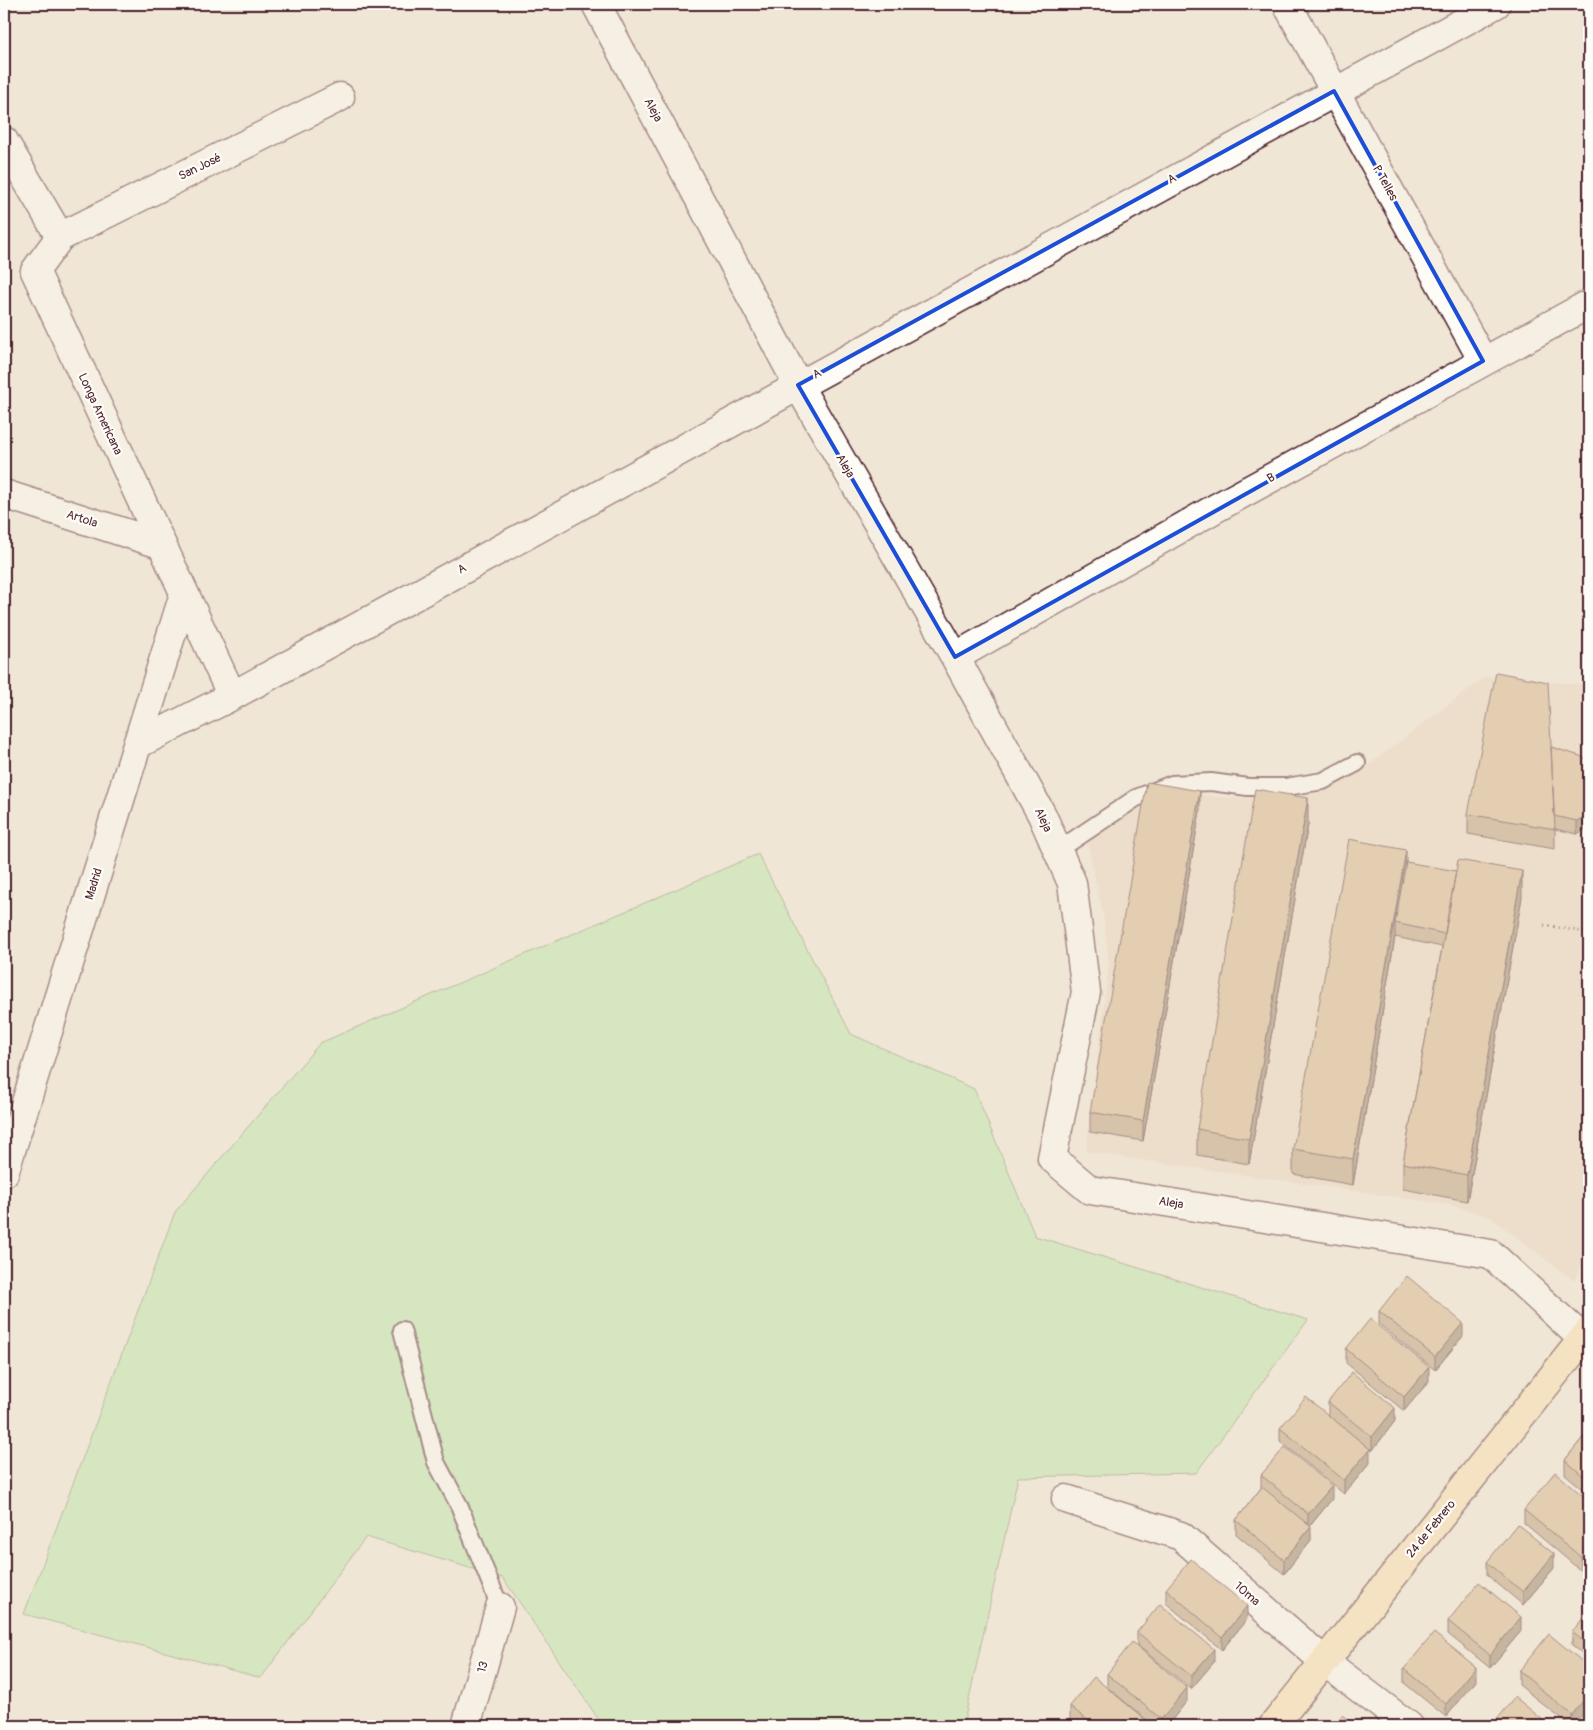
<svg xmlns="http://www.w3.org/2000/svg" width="1593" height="1730" font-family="Pangolin,sans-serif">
<rect width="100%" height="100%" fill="#f0e6d5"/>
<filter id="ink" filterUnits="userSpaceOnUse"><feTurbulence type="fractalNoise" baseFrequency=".02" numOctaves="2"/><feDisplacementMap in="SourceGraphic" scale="10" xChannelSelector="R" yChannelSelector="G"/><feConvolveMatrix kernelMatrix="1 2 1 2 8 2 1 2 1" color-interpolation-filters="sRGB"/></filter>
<g filter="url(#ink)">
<path fill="#e7d6bd" d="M1485,677L1589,685V1253L1574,1281L1490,1217L1450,1205L1086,1152L1109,964L1103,915L1084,826L1140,787L1228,798L1300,797L1355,775Z"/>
<path fill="#b5e7a7" stroke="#808369" d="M758,854L851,1034L974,1089L1035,1236L1308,1320L1196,1473L1018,1477L963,1726H603L503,1578L366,1537L261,1678L24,1614L175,1212L320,1043Z"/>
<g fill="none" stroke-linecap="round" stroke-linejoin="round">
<defs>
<path id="service" d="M1057,851L1136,798L1172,784L1211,782L1248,787H1286L1323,781L1357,763
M402,1330L436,1462L459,1505L500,1607"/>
<path id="minor" d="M596,4L798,385L955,657L1042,815L1072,883L1086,992L1052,1158L1090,1190L1491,1254L1583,1339
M1287,4L1483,361
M4,141L60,237L35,271L232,696
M60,237L340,97
M4,494L160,544
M955,657L1216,508L1589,304
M138,744L232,696L1496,4
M4,1173L184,594
M1066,1499L1181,1536L1325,1662L1409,1726
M466,1726L500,1607"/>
<path id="primary" d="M1273,1726L1589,1331"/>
</defs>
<use href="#service" stroke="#4a1f2b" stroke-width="20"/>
<use href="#minor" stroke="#4a1f2b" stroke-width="31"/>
<use href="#primary" stroke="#4a1f2b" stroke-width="31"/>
<path stroke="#4a1f2b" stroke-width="3" stroke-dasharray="1 4" stroke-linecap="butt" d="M1544,925L1589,933"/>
<use href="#service" stroke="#fdfcf7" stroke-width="16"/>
<use href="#minor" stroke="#fdfcf7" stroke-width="28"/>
<use href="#primary" stroke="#f9deab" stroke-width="28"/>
</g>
<path fill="#b59973" stroke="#4a1f2b" d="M1551,747L1589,760V827L1577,834L1555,829V849L1468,834V814Z
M1200,811L1143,1141L1090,1132V1112Z
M1308,824L1249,1164L1197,1155V1129Z
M1406,862L1522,897L1467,1201L1403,1189V1163L1442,947L1395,937L1353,1185L1293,1174V1149Z
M1379,1311L1463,1336L1435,1370L1379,1324Z
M1346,1349L1429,1381L1404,1411L1346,1363Z
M1328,1402L1395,1421L1372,1451L1328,1415Z
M1280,1428L1370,1463L1344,1494L1280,1441Z
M1589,1430V1494L1565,1474V1460Z
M1261,1475L1332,1499L1310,1526L1311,1540L1284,1574L1236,1534V1520L1261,1488Z
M1589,1501L1581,1571L1524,1523V1510Z
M1487,1562L1554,1568L1523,1605L1487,1575Z
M1166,1589L1247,1619L1222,1650L1166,1603Z
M1589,1611V1659L1572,1645V1632Z
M1448,1621L1521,1631L1490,1668L1448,1634Z
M1137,1632L1214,1662L1191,1689L1137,1645Z
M1589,1667L1573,1726H1570L1519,1685V1671Z
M1404,1669L1476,1681L1446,1717L1404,1683Z
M1107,1674L1187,1701L1167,1726H1154L1107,1687Z
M1070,1706L1152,1726H1078L1070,1720Z"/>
<path fill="#937d5e" stroke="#4a1f2b" d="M1200,791V811L1143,1141V1121Z
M1308,798V824L1249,1164V1139Z
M1589,813V827L1577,834V821Z
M1406,850V876L1395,923V937L1353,1185V1159Z
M1522,871V897L1467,1201V1175Z
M1463,1323V1336L1435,1370V1357Z
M1429,1367V1381L1404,1411V1397Z
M1395,1408V1421L1372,1451V1437Z
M1370,1449V1463L1344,1494V1480Z
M1332,1486V1499L1308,1528V1514Z
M1311,1527V1540L1284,1574V1560Z
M1589,1548V1561L1581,1571V1557Z
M1554,1554V1568L1523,1605V1592Z
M1247,1606V1619L1222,1650V1637Z
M1521,1617V1631L1490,1668V1655Z
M1214,1649V1662L1191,1689V1676Z
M1476,1667V1681L1446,1717V1704Z
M1187,1688V1701L1167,1726H1161V1719Z
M1589,1693V1707L1573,1726H1572V1715Z"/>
<path fill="#d2b286" stroke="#4a1f2b" d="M1496,672L1548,682L1555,829L1468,814Z
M1551,747L1580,756L1589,760V813L1577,821L1554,816Z
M1147,782L1200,791L1143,1121L1090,1112Z
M1255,789L1308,798L1249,1139L1197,1129Z
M1349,839L1406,850L1353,1159L1293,1149Z
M1458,860L1522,871L1467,1175L1403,1163Z
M1406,862L1456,871L1445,934L1395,923Z
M1407,1276L1463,1323L1435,1357L1379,1311Z
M1370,1319L1429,1367L1404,1397L1346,1349Z
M1352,1372L1395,1408L1372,1437L1328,1402Z
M1306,1397L1370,1449L1344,1480L1280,1428Z
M1589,1430V1481L1565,1460Z
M1285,1447L1332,1486L1308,1514L1261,1475Z
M1555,1472L1589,1501V1548L1581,1557L1524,1510Z
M1262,1487L1311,1527L1284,1560L1236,1520Z
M1517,1524L1554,1554L1523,1592L1487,1562Z
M1191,1559L1247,1606L1222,1637L1166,1589Z
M1479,1582L1521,1617L1490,1655L1448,1621Z
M1160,1604L1214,1649L1191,1676L1137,1632Z
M1589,1611V1646L1572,1632Z
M1434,1633L1476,1667L1446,1704L1404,1669Z
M1549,1634L1589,1667V1693L1572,1715L1519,1671Z
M1132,1642L1187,1688L1161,1719L1107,1674Z
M1094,1677L1152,1725L1151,1726H1094L1070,1706Z
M1515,1697L1550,1726H1492Z
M1342,1715L1356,1726H1334Z
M1067,1721L1073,1726H1063Z"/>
</g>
<path d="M0 0H1593V1730H0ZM1334,91L1483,361L955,657L798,385Z" fill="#f0e6d5" fill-opacity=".55" fill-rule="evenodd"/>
<path fill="none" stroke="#1d4ed8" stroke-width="4" stroke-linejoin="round" d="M1334,91L1483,361L955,657L798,385Z"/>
<g text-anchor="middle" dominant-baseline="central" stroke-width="4.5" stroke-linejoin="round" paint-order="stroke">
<g font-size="12" fill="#4a1f2b" stroke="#fdfcf7">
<text transform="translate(653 110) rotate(62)">Aleja</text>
<text transform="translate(200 167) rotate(-26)">San José</text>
<text transform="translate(1172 179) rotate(-29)">A</text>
<text transform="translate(1385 183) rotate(61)">P. Telles</text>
<text transform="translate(817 374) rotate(-29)">A</text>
<text transform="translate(100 414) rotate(65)">Longa Americana</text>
<text transform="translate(845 466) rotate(60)">Aleja</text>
<text transform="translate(1271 478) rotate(-29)">B</text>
<text transform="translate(82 519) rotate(18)">Artola</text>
<text transform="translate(462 569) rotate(-29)">A</text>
<text transform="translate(1043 820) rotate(65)">Aleja</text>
<text transform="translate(94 884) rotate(-73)">Madrid</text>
<text transform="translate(1171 1203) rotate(9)">Aleja</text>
<text transform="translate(1431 1529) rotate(-51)">24 de Febrero</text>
<text transform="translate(1247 1594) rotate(41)">10ma</text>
<text transform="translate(483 1667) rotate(-74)">13</text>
</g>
</g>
<rect width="1593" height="1730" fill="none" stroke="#fdfcf7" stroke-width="20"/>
<rect x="10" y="10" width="1573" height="1710" fill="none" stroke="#4a1f2b" stroke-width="2" filter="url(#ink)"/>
</svg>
